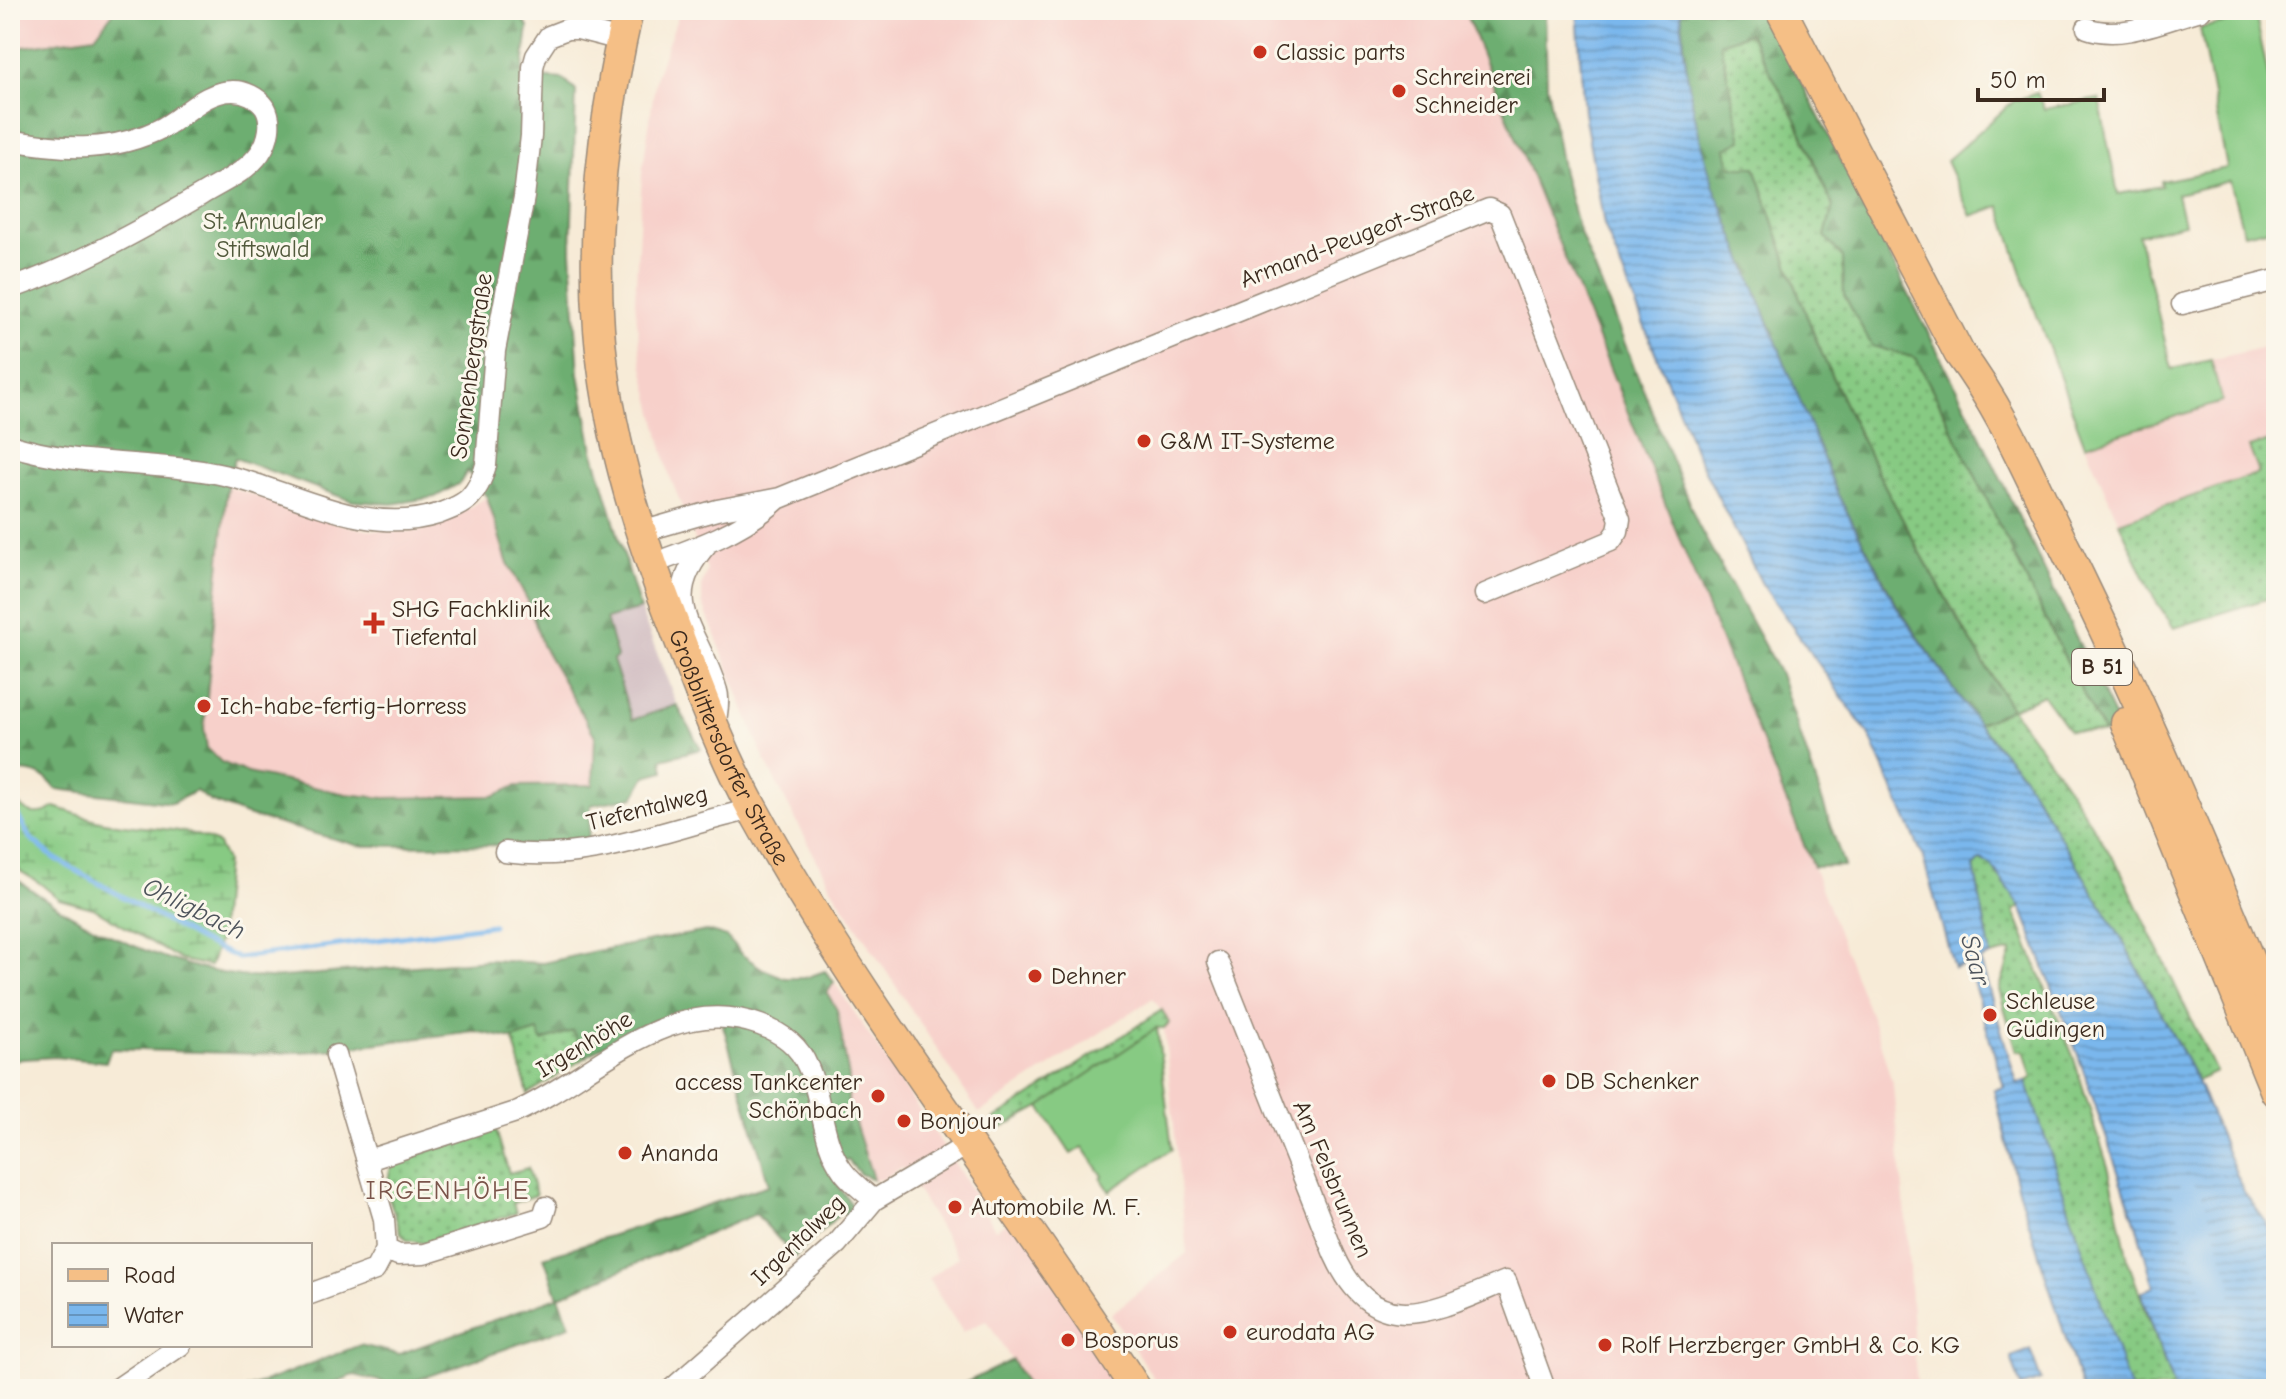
<svg xmlns="http://www.w3.org/2000/svg" width="2286" height="1399" font-family="'Comic Neue',sans-serif">
<defs>
<pattern id="grass-dots" width="8" height="8" patternUnits="userSpaceOnUse" patternTransform="scale(2)"><rect width="8" height="8" fill="#87ca83"/><path d="M2 2h.1M6 6h.1" fill="none" stroke="#70a46b" stroke-width="1.8" stroke-linecap="round"/></pattern>
<pattern id="forest-firs" width="22" height="20" patternUnits="userSpaceOnUse" patternTransform="scale(2)"><rect width="22" height="20" fill="#6dae71"/><path d="M5 1l3.5 6h-7zM16 11l3.5 6h-7z" fill="#5b8e5c"/></pattern>
<pattern id="wetland-marsh" width="20" height="14" patternUnits="userSpaceOnUse" patternTransform="scale(2)"><rect width="20" height="14" fill="#87ca83"/><path d="M1 5h8M5 5V1M11 12h8M15 12V8" fill="none" stroke="#70a46b"/></pattern>
<pattern id="water-rules" width="6" height="5" patternUnits="userSpaceOnUse" patternTransform="scale(2)"><rect width="6" height="5" fill="#7ab7ed"/><path d="M0 2.5h6" fill="none" stroke="#6595bf"/></pattern>
</defs>
<rect width="100%" height="100%" fill="#fbf7ec"/>
<filter id="ink" filterUnits="userSpaceOnUse"><feTurbulence type="fractalNoise" baseFrequency=".0125" numOctaves="2"/><feDisplacementMap in="SourceGraphic" scale="16" xChannelSelector="R" yChannelSelector="G"/><feConvolveMatrix kernelMatrix="1 2 1 2 8 2 1 2 1" color-interpolation-filters="sRGB"/></filter>
<filter id="wash" filterUnits="userSpaceOnUse"><feTurbulence type="fractalNoise" baseFrequency=".006" numOctaves="4" result="noise"/><feDisplacementMap in="SourceGraphic" scale="32" xChannelSelector="R" yChannelSelector="G"/><feGaussianBlur stdDeviation="1.8" result="paint"/><feColorMatrix in="noise" values="0 0 0 0 0 0 0 0 0 0 0 0 0 0 0 0 0 1.4 0 .05"/><feComposite in="paint" operator="in"/></filter>
<g filter="url(#wash)">
<rect width="100%" height="100%" fill="#f7ebd7"/>
<path fill="#f7d0ca" d="M10,10H115L116,12L96,35L10,49Z
M680,10H1464L1813,867L1879,1038L1893,1086L1906,1221L1916,1377L1919,1389H1161L1111,1314L1187,1253L1164,1028L1169,1023L1153,998L979,1113L831,887L765,761L702,602V584L707,570L669,474L641,359L635,301L642,174L656,76Z
M2276,344V440L2249,448L2259,473L2119,522L2085,445L2221,402L2211,360Z
M227,486L335,523L367,530L398,532L420,531L438,526L487,497L507,561L528,601L542,645L595,736L594,785L516,786L494,796L385,798L346,794L248,773L221,762L207,748L204,728Z
M834,982L954,1162L995,1229L1019,1216L1136,1389H1029L987,1320L963,1332L928,1279L958,1257L902,1167L882,1180L873,1179L861,1147L848,1101L849,1078L837,1010L827,993Z"/>
<path fill="#d2bec2" d="M640,609L677,705L632,720L613,659L617,657L605,619Z"/>
<path fill="url(#grass-dots)" stroke="#617a50" stroke-width="2" d="M1749,33L1796,119L1833,206L1825,236L1843,258L1844,295L1872,346L1916,358C1981,482 2038,610 2104,733L2069,730L2043,695L2012,709L2065,783L2121,871L2216,1072L2197,1081L2125,945L2023,775L1978,724L2011,708C1943,595 1878,482 1825,361C1798,298 1777,232 1755,167H1730L1726,147L1720,43Z
M2276,440V596L2174,628L2154,598L2119,522L2259,473L2249,447Z
M1981,860L1991,865L2021,907L2014,911L2073,1056L2109,1170L2129,1264L2174,1389H2130L2119,1362L2026,1081L2032,1078L2025,1054L2023,1050L2017,1051L1999,990L2012,951L1991,956L1974,867Z
M1162,1010L1169,1023L1164,1028H1157L1040,1107L999,1129L993,1120Z
M539,1030L543,1041L573,1030L586,1057L528,1094L513,1039Z
M496,1130L509,1173L528,1168L536,1195L513,1203L516,1213L424,1243L407,1240L401,1233L386,1189L391,1166L402,1159Z"/>
<path fill="url(#forest-firs)" stroke="#546c48" stroke-width="2" fill-rule="evenodd" d="M115,10H517L528,27L522,76L563,79L576,91L571,251L579,374L593,450L640,609L606,619L617,657L613,660L632,720L677,705L701,749L662,759L664,771L646,776L634,797L591,805L588,842L536,845L360,846L246,815L210,801L196,791L172,803L56,789C46,775 35,771 17,771L10,748V49L95,36ZM235,458L352,501L392,504L435,497L460,483L467,471L487,497L507,561L528,601L542,645L595,736L593,785L516,786L494,796L385,798L346,794L248,773L221,762L207,748L204,728L227,486Z
M1464,10H1545L1547,86L1563,173L1578,228L1698,525L1780,674L1844,866L1813,867Z
M1681,10H1765L1974,423L2122,733H2104C2038,610 1981,482 1916,358L1872,346L1844,295L1843,258L1825,236L1833,206L1796,119L1749,33L1720,43L1742,140L1726,148L1730,167H1755C1777,232 1798,298 1825,361C1878,482 1943,596 2011,709L1978,724L1898,607L1838,495L1714,187L1703,153L1688,86Z
M10,874C77,926 183,977 270,978L488,960L543,963L596,951L707,931L727,937L741,954L763,969L785,978H805L825,971L834,982L827,993L837,1010L849,1078L848,1101L873,1179L860,1174L848,1160L831,1169L839,1187L855,1209L850,1220L841,1212L795,1257L756,1214L559,1296L570,1326L400,1386L354,1375L317,1389H246L360,1345L399,1354L558,1297L544,1257L769,1185L718,1008C671,1011 624,1031 586,1057L573,1031L542,1041L538,1031L513,1039L474,1031L317,1051L257,1054L111,1049L106,1062L55,1057L10,1060Z
M1012,1360L1029,1389H953Z"/>
<path fill="url(#wetland-marsh)" stroke="#617a50" stroke-width="2" d="M10,794C23,812 35,820 55,807C75,813 96,822 117,824C156,830 180,826 217,843L226,861L219,940L210,966L181,960L93,908L59,899L41,884L20,871L10,853Z"/>
<path fill="#87ca83" stroke="#617a50" stroke-width="2" d="M2256,17L2276,114V227L2244,234L2230,181L2177,194L2184,224L2138,235L2172,369L2211,360L2222,402L2085,445L2025,283L2000,206L1971,216L1946,161L2014,101L2037,93L2044,109L2099,99L2118,194L2162,186L2161,181L2227,168L2200,28Z
M1157,1028L1172,1149L1110,1191L1101,1178L1103,1176L1083,1147L1071,1154L1040,1107Z"/>
<path fill="url(#water-rules)" stroke="#5a7086" stroke-width="2" d="M1577,10H1681C1684,72 1695,128 1714,187L1838,495L1897,607L1978,724L2023,775L2125,945L2197,1081L2244,1192L2266,1222L2276,1250V1389H2174L2141,1292L2154,1287L2136,1224L2078,1055L2021,907L1991,865L1981,860L1974,867L1991,956L1980,960L2017,1083L2026,1081L2130,1389H2082L2017,1186L1994,1090L2004,1087L1968,964L1954,968L1922,854L1869,735L1762,584L1698,457L1635,303L1604,225L1599,196L1584,113Z
M2030,1350L2041,1380L2021,1387L2011,1357Z"/>
<g fill="none" stroke-linecap="round" stroke-linejoin="round">
<path stroke="#7ab7ed" stroke-width="5" d="M10,802L30,838L54,858L201,941L238,958L493,925"/>
<path stroke="#7ab7ed" stroke-width="30" d="M2188,1198L2218,1289"/>
</g>
</g>
<g filter="url(#ink)">
<g fill="none" stroke-linecap="round" stroke-linejoin="round">
<defs>
<path id="minor" d="M2087,28C2122,41 2166,19 2201,10
M10,140C64,150 114,153 164,127C187,114 205,91 233,91C245,91 258,97 265,107C273,121 269,140 260,153C247,172 220,183 201,195C139,231 78,265 10,289
M2182,304L2276,280
M10,445C74,466 143,461 208,472C284,484 359,539 438,514C449,510 463,505 470,497C479,488 483,476 486,465L495,351L524,197L531,136L533,67L536,56L549,36L567,29H578L621,40
M641,532L717,510L780,498L1489,209L1500,214L1620,519L1618,531L1611,541L1485,594
M708,543C654,603 700,630 717,691C720,700 717,712 716,722
M651,564C696,548 742,532 778,499
M505,852C592,864 670,827 753,809
M1218,962L1334,1254C1375,1346 1436,1310 1506,1281L1545,1389
M368,1160L516,1112C593,1078 667,991 760,1025C782,1033 799,1045 808,1067C823,1100 821,1141 843,1171C851,1182 863,1191 874,1200
M386,1249L398,1255L424,1254L543,1217L546,1207
M310,1294L375,1270L386,1249L384,1219L336,1055
M117,1389L181,1345
M672,1389L837,1244L874,1200L969,1144"/>
<g id="primary">
<path id="s1" d="M628,10C604,115 591,221 599,329C607,432 637,529 674,625C698,687 720,749 752,808C864,1011 1010,1194 1136,1389"/>
<path d="M1781,10L1959,353C2004,412 2033,484 2066,550C2143,706 2211,865 2276,1026"/>
<path d="M2126,723L2276,1092"/>
</g>
</defs>
<use href="#minor" stroke="#998a7a" stroke-width="23"/>
<use href="#primary" stroke="#998a7a" stroke-width="33"/>
<use href="#minor" stroke="#fff" stroke-width="20"/>
<use href="#primary" stroke="#f5bf86" stroke-width="30"/>
</g>
</g>
<g fill="#c8321e" stroke="#fbf7ec" stroke-width="3">
<circle cx="1260" cy="52" r="8"/>
<circle cx="1399" cy="91" r="8"/>
<circle cx="1144" cy="441" r="8"/>
<path d="M370 611h8v8h8v8h-8v8h-8v-8h-8v-8h8z"/>
<circle cx="204" cy="706" r="8"/>
<circle cx="1035" cy="976" r="8"/>
<circle cx="1990" cy="1015" r="8"/>
<circle cx="1549" cy="1081" r="8"/>
<circle cx="878" cy="1096" r="8"/>
<circle cx="904" cy="1121" r="8"/>
<circle cx="625" cy="1153" r="8"/>
<circle cx="955" cy="1207" r="8"/>
<circle cx="1230" cy="1332" r="8"/>
<circle cx="1068" cy="1340" r="8"/>
<circle cx="1605" cy="1345" r="8"/>
</g>
<g text-anchor="middle" dominant-baseline="central" stroke-width="6" stroke-linejoin="round" paint-order="stroke">
<rect fill="#fbf7ec" stroke="#75685c" stroke-width="2" x="2072" y="649" width="60" height="36" rx="6"/>
<g font-size="22" font-weight="bold" fill="#3b2a1e">
<text x="2102" y="667">B 51</text>
</g>
<g font-size="24" fill="#3b2a1e" stroke="#fbf7ec" text-anchor="start">
<text x="1276" y="52">Classic parts</text>
<text x="1415" y="77">Schreinerei<tspan x="1415" dy="28">Schneider</tspan></text>
<text x="1160" y="441">G&amp;M IT-Systeme</text>
<text x="392" y="609">SHG Fachklinik<tspan x="392" dy="28">Tiefental</tspan></text>
<text x="220" y="706">Ich-habe-fertig-Horress</text>
<text x="1051" y="976">Dehner</text>
<text x="2006" y="1001">Schleuse<tspan x="2006" dy="28">Güdingen</tspan></text>
<text x="1565" y="1081">DB Schenker</text>
<text x="862" y="1082" text-anchor="end">access Tankcenter<tspan x="862" dy="28">Schönbach</tspan></text>
<text x="920" y="1121">Bonjour</text>
<text x="641" y="1153">Ananda</text>
<text x="971" y="1207">Automobile M. F.</text>
<text x="1246" y="1332">eurodata AG</text>
<text x="1084" y="1340">Bosporus</text>
<text x="1621" y="1345">Rolf Herzberger GmbH &amp; Co. KG</text>
</g>
<g font-size="24" fill="#525a3c" stroke="#fbf7ec">
<text x="263" y="221">St. Arnualer<tspan x="263" dy="28">Stiftswald</tspan></text>
</g>
<g font-size="24" fill="#3b2a1e" stroke="#fbf7ec">
<text transform="translate(1357 236) rotate(-21)">Armand-Peugeot-Straße</text>
<text transform="translate(471 366) rotate(-82)">Sonnenbergstraße</text>
<text stroke="none"><textPath href="#s1" startOffset="762">Großblittersdorfer Straße</textPath></text>
<text transform="translate(647 808) rotate(-14)">Tiefentalweg</text>
<text transform="translate(584 1044) rotate(-31)">Irgenhöhe</text>
<text transform="translate(1333 1179) rotate(67)">Am Felsbrunnen</text>
<text transform="translate(798 1240) rotate(-44)">Irgentalweg</text>
</g>
<g font-size="26" font-style="italic" fill="#4e545c" stroke="#fbf7ec">
<text transform="translate(194 909) rotate(26)">Ohligbach</text>
<text transform="translate(1975 960) rotate(75)">Saar</text>
</g>
<g font-size="26" letter-spacing="2" fill="#7b554b" stroke="#fbf7ec">
<text x="448" y="1191">IRGENHÖHE</text>
</g>
</g>
<rect width="2286" height="1399" fill="none" stroke="#fbf7ec" stroke-width="40"/>
<rect x="52" y="1243" width="260" height="104" fill="#fbf7ec" stroke="#aea59a" stroke-width="2"/>
<rect x="68" y="1269" width="40" height="12" fill="#f5bf86" stroke="#aea59a" stroke-width="2"/>
<text x="124" y="1283" font-size="24" fill="#3b2a1e">Road</text>
<rect x="68" y="1303" width="40" height="24" fill="url(#water-rules)" stroke="#aea59a" stroke-width="2"/>
<text x="124" y="1323" font-size="24" fill="#3b2a1e">Water</text>
<path d="M1978 88v12h126v-12" fill="none" stroke="#3b2a1e" stroke-width="4"/>
<text x="1990" y="88" font-size="24" fill="#3b2a1e" stroke="#fbf7ec" stroke-width="6" paint-order="stroke">50 m</text>
</svg>
